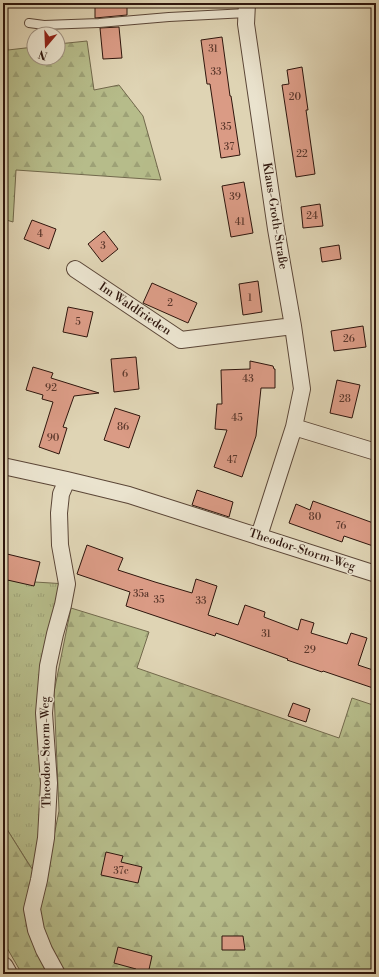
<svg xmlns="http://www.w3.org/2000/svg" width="379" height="977" font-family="'Libre Bodoni',serif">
<defs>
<pattern id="grass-tufts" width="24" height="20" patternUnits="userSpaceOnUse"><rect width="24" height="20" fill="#b6bc8a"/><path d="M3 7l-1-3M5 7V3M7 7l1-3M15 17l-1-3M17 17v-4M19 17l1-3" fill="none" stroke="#9da176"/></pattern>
<pattern id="forest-firs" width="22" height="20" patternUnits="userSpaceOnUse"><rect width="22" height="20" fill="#b6bc8a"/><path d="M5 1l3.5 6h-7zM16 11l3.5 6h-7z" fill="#9da176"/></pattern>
</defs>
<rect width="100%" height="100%" fill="#dfd4b4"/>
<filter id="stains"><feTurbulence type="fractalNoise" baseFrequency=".005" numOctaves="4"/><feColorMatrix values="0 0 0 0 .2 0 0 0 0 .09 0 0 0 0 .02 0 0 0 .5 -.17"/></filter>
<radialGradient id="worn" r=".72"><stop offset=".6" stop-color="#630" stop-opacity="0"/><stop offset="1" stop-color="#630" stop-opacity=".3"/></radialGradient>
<path fill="url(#grass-tufts)" stroke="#72694c" d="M3,580L67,584L55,635L39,880L3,823Z"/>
<path fill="url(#forest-firs)" stroke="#72694c" d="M3,3H6L8,50L34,47V58H58V44L87,41L94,90L119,85L143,116L161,180L16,170L13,222L3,219Z
M71,608L149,632L137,668L339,738L352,698L376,706V974H22L3,941V823L28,863L44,886L59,811L54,692Z"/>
<path fill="#da9b85" stroke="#2f160d" d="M95,3H127V15L95,18Z
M119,27L122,58L103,59L100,28Z
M222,37L230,96H231L240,155L221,158L210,84H207L201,40Z
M302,67L308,110H306L315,174L296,177L282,85L289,84L287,70Z
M244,182L253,233L231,237L222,186Z
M320,204L323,226L303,228L301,207Z
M32,220L56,229L49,249L24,239Z
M104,231L118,249L102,262L88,244Z
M339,245L341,259L322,262L320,248Z
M258,281L262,312L243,315L239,284Z
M152,283L197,303L188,323L143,303Z
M68,307L93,312L87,337L63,332Z
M363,326L366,347L334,351L331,331Z
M136,357L139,389L114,392L111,359Z
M250,361L273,366L274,369H275V388H261L256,436L242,477L214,467L227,430L215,429L217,404H222L221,370L250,369Z
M33,367L53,373L51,378L99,393L74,396L63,427L67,428L59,454L39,447L53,402L42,399L43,395L26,390Z
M337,380L360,385L352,418L330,413Z
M115,408L140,416L129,448L104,440Z
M197,490L233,502L229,517L192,505Z
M313,501L376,524V547L344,536L342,542L289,523L296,504L310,510Z
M87,545L123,558L118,570L155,582L192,593L196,579L217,586L208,615L238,625L245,605L265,612L264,617L298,630L301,619L314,623L311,633L347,644L351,633L367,638L358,665L376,671V679L373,688L323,671L322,672L287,660L288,659L216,633L215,636L126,606L130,592L77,574Z
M3,553L40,562L34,586L3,579Z
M293,703L310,709L306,722L288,716Z
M106,852L123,856L121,862L142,867L138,883L101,875Z
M222,936H243L245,950H222Z
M118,947L152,956L148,974H134L136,969L114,963Z"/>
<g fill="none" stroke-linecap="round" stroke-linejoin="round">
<defs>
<path id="service" d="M29,23L44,25L99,23L169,17L247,13"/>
<path id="minor" d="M247,3L246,24L276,229L293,326L302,389L294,427L259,536
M75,269L181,340L293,326
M294,427L376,452
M3,466L67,480L129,495L376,574
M57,974L44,950L36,930L32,909L39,880L46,838L49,783L44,713L48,666L55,634L63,605L67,584L60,545L59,513L61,494L67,480"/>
<path id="tertiary" d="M3,967L7,974"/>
</defs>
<use href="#service" stroke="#5b4637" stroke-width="10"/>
<use href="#minor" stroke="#5b4637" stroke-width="18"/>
<use href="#tertiary" stroke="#5b4637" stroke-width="22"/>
<use href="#service" stroke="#eae3ce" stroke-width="8"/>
<use href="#minor" stroke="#eae3ce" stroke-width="16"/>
<use href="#tertiary" stroke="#eae3ce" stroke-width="20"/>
</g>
<g text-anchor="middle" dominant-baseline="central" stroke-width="3.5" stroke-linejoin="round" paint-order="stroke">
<g font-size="10" fill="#5a372b">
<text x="213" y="49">31</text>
<text x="216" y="72">33</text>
<text x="295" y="97">20</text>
<text x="226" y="127">35</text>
<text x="229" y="147">37</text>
<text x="302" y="154">22</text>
<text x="235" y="197">39</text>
<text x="312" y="216">24</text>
<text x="240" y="222">41</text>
<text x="40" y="234">4</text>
<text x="103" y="246">3</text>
<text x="250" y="298">1</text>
<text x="170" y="303">2</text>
<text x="78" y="322">5</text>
<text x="349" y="339">26</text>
<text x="125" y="374">6</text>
<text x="248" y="379">43</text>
<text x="51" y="388">92</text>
<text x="345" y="399">28</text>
<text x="237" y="418">45</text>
<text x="123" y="427">86</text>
<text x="53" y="438">90</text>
<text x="232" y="460">47</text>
<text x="315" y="517">80</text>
<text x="341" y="526">76</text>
<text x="141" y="594">35a</text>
<text x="159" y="600">35</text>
<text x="201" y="601">33</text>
<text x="266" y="634">31</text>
<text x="310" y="650">29</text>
<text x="121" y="871">37c</text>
</g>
<g font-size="12" fill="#2f160d" stroke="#eae3ce">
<text transform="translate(275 216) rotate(81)">Klaus-Groth-Straße</text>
<text transform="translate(135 309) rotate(34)">Im Waldfrieden</text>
<text transform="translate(302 550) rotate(18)">Theodor-Storm-Weg</text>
<text transform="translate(46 752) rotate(-91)">Theodor-Storm-Weg</text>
</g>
</g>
<rect width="379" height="977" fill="none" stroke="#dfd4b4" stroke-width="16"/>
<rect x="4" y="4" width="371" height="969" fill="none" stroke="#2f160d" stroke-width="2"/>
<rect x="8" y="8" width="363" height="961" fill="none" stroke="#2f160d"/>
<g transform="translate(46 46) rotate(199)"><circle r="19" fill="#eae3ce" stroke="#9f9181"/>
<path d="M0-3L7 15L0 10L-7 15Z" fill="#8f2418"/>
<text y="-6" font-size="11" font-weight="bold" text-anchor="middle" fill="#2f160d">N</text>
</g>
<rect width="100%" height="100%" filter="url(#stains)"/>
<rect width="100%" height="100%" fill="url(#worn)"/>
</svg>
